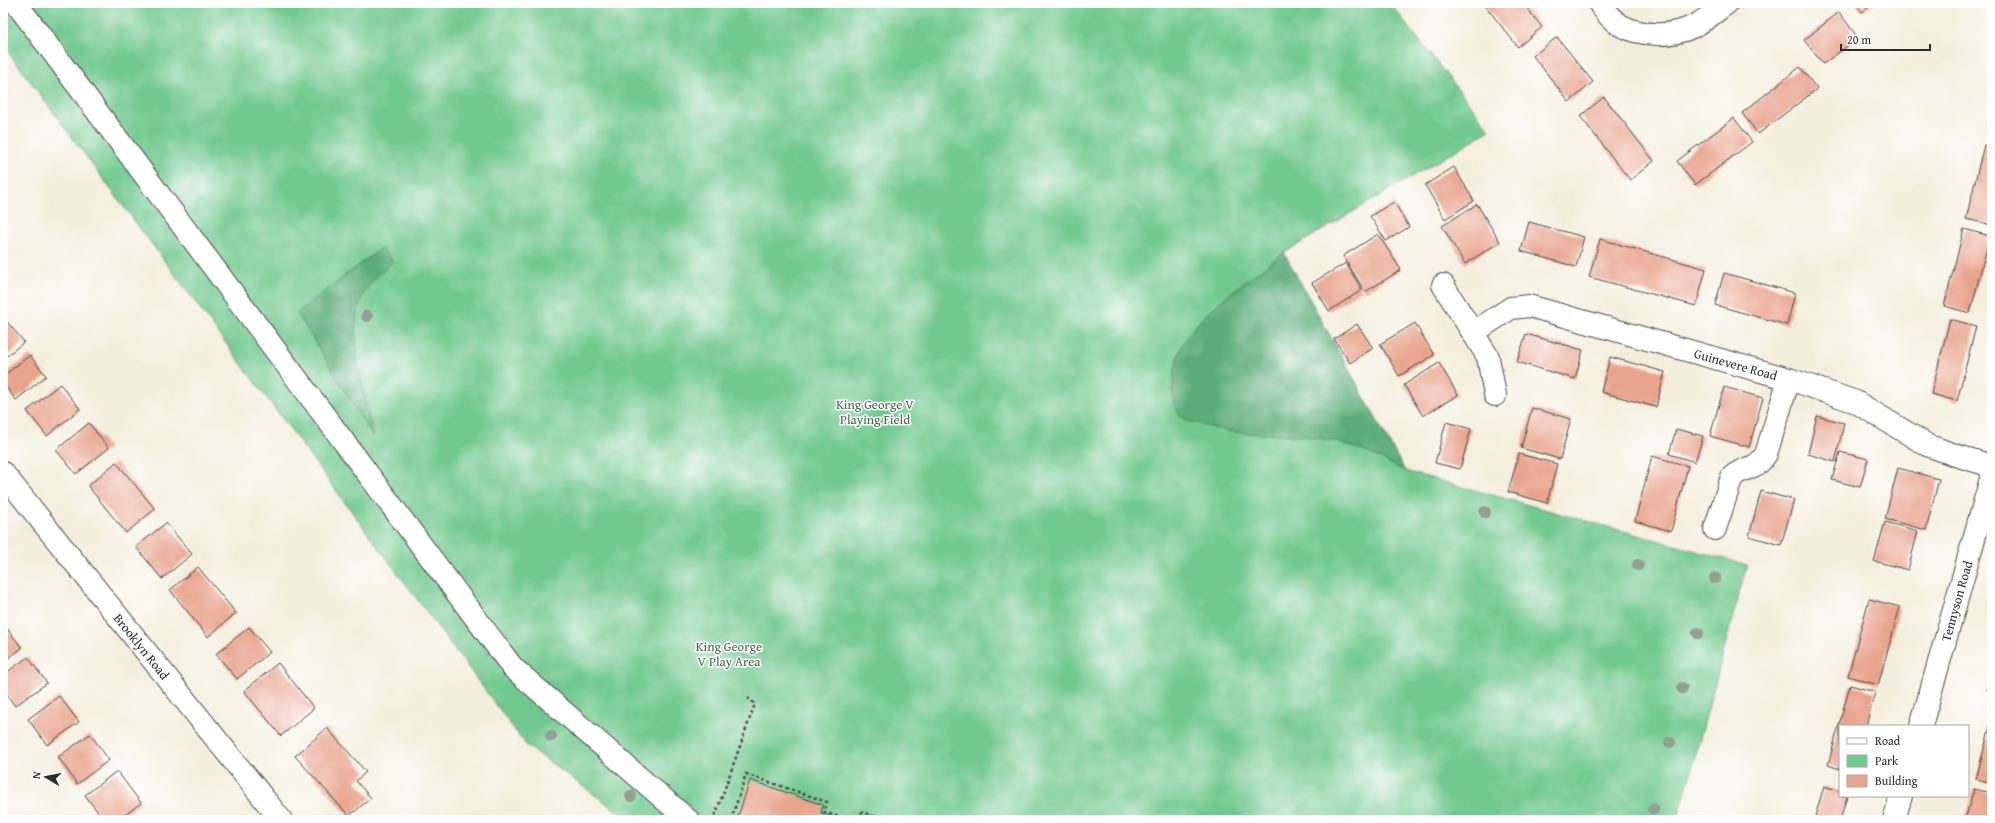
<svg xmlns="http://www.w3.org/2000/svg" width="1995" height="823" font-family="'Gentium Book Plus',serif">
<rect width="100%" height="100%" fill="#fff"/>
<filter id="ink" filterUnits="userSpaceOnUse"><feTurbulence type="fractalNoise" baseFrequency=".025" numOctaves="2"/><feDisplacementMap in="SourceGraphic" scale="8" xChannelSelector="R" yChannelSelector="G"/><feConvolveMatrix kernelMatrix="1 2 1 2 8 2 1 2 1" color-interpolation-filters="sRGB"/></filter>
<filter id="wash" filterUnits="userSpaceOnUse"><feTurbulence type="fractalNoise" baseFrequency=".012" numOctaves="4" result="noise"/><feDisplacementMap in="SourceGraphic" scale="16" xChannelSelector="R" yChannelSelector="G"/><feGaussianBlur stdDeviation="0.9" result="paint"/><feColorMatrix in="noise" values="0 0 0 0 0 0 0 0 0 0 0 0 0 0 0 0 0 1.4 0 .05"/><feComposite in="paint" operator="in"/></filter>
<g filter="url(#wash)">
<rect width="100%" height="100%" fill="#f4efdd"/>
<path fill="#72c98f" stroke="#4e7a5d" d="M3,3H1390L1490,130L1284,253L1405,471L1747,565L1678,820H629L526,745L3,45Z"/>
<path fill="#5dad7a" stroke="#446c52" d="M381,248L393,261C384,271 371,281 364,293C344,327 366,400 373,437L297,313Z
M1284,253L1405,471C1375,455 1346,441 1311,437C1273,432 1234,437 1198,423C1193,422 1187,421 1183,418C1174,411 1171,395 1173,385C1174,371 1177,356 1183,344C1200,311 1254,276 1284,253Z"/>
<g id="blocks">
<path fill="#e9a48e" d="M1483,3H1523L1542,27L1518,47Z
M1855,3H1875L1862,12Z
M1839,12L1858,38L1823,64L1804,40Z
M1557,37L1593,82L1569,102L1533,56Z
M1800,67L1817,89L1758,134L1742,113Z
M1604,97L1654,161L1630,180L1580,116Z
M1734,118L1752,142L1695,185L1677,161Z
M1984,145L1992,147V225L1966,219Z
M1454,167L1474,201L1445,219L1425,185Z
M1394,202L1409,227L1386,241L1370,216Z
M1477,204L1500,242L1465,264L1442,226Z
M1529,222L1584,237L1576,267L1521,251Z
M1964,229L1990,236L1970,313L1944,306Z
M1378,234L1401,270L1365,292L1343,256Z
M1600,239L1706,269L1696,306L1589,277Z
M1346,263L1362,290L1329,311L1312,283Z
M1724,273L1795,293L1787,325L1715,305Z
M3,317L24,342L3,359Z
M1950,319L1976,326L1957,401L1931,394Z
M1415,323L1434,355L1399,376L1380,344Z
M1357,324L1373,348L1350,363L1334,339Z
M1526,334L1583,350L1575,379L1517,362Z
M30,355L46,376L16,400L3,383V376Z
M1610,357L1665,372L1656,407L1601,392Z
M1439,363L1458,395L1423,416L1404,385Z
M60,384L80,409L47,436L27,411Z
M1724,387L1763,398L1749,447L1710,436Z
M1532,408L1571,419L1560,459L1521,448Z
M1817,416L1844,423L1835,462L1808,454Z
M1446,422L1471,429L1460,469L1435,463Z
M89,423L109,448L76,474L56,450Z
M1676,429L1703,436L1695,462L1669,454Z
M1840,452L1868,459L1860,487L1832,480Z
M1519,454L1557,464L1547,503L1508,492Z
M1652,456L1688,466L1671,531L1635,521Z
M116,462L155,509L126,533L88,486Z
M1898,468L1939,479L1926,530L1885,519Z
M1761,491L1794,500L1781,545L1749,536Z
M1885,522L1918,531L1908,570L1874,561Z
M166,523L192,554L162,579L136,547Z
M198,567L236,613L208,637L170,590Z
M1869,599L1900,607L1878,685L1848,676Z
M3,623L22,648L3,662Z
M249,627L270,652L237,679L216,654Z
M28,657L47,683L15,706L3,689V675Z
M278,663L314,708L281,736L244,691Z
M1991,671L1992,672V691L1987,690Z
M1850,685L1875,692L1866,726H1840V769L1828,765Z
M59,696L79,722L47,745L28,719Z
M1992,719V783L1976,779Z
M327,728L366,772L356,781L371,798L349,816L295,756Z
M90,734L109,760L77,784L58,757Z
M117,771L141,803L118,820H104L85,795Z
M750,780L823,805L821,813L840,820H737Z
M1824,786L1840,791V796H1847L1840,820H1814Z
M1974,789L1992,793V820H1965Z"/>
</g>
</g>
<g filter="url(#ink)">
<use href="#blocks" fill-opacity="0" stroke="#494846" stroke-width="1"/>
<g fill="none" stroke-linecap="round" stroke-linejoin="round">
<defs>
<g id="minor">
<path d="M16,3L513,668L688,820"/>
<path d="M1599,3C1605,11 1611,20 1620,25C1642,37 1673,37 1694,26C1706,20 1716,11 1727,3"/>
<path d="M1443,285L1488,357L1495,395"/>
<path id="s1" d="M1474,332L1511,308L1529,306L1789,379L1856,402L1927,445L1955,455L1992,466"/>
<path id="s2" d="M3,473L281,820"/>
<path d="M1715,529L1732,477C1745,465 1755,472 1766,454L1789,379"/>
<path id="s3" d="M1921,726L1992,475"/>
<path d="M1894,820L1901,796"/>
</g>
</defs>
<use href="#minor" stroke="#494846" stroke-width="24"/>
<path stroke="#494846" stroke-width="2.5" stroke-dasharray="3 3" stroke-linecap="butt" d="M715,816L755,704L748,698
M731,820L746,774L827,802L824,812L847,820
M860,820L862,812L885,820"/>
<use href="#minor" stroke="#fff" stroke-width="22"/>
</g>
<g fill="#93a18e">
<circle cx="367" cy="316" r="6"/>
<circle cx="1485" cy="512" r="6"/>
<circle cx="1638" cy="565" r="6"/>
<circle cx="1715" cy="578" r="6"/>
<circle cx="1698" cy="633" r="6"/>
<circle cx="1682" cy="688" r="6"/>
<circle cx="551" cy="736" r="6"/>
<circle cx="1670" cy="742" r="6"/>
<circle cx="631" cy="796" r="6"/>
<circle cx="1653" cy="809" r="6"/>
</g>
</g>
<g text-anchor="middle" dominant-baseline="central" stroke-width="3" stroke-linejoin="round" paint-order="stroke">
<g font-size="13" fill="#2b2b2b" stroke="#fff">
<text stroke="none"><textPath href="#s1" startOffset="277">Guinevere Road</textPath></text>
<text stroke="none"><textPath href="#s3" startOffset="130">Tennyson Road</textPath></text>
<text stroke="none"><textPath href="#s2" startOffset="222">Brooklyn Road</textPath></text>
</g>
<g font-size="13" fill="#44624e" stroke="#fff">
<text x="875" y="404">King George V<tspan x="875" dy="15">Playing Field</tspan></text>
<text x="729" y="646">King George<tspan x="729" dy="15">V Play Area</tspan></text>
</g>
</g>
<rect width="1995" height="823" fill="none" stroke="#fff" stroke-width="16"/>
<rect x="1839" y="725" width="130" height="72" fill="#ffffff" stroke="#aaaaaa"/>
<rect x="1847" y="738" width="20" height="6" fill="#ffffff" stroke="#aaaaaa"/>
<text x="1875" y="745" font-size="12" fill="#2b2b2b">Road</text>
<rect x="1847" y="755" width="20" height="12" fill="#72c98f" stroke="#aaaaaa"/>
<text x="1875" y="765" font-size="12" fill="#2b2b2b">Park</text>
<rect x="1847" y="775" width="20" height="12" fill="#e9a48e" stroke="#aaaaaa"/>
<text x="1875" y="785" font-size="12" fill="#2b2b2b">Building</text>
<g transform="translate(46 777) rotate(280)" stroke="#ffffff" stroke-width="3" paint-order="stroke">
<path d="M0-3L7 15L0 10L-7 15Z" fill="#2b2b2b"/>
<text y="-6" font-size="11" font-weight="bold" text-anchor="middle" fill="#2b2b2b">N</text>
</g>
<path d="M1841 44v6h89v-6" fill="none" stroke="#2b2b2b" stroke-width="2"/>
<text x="1847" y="44" font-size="12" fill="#2b2b2b" stroke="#ffffff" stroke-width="3" paint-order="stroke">20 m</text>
</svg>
